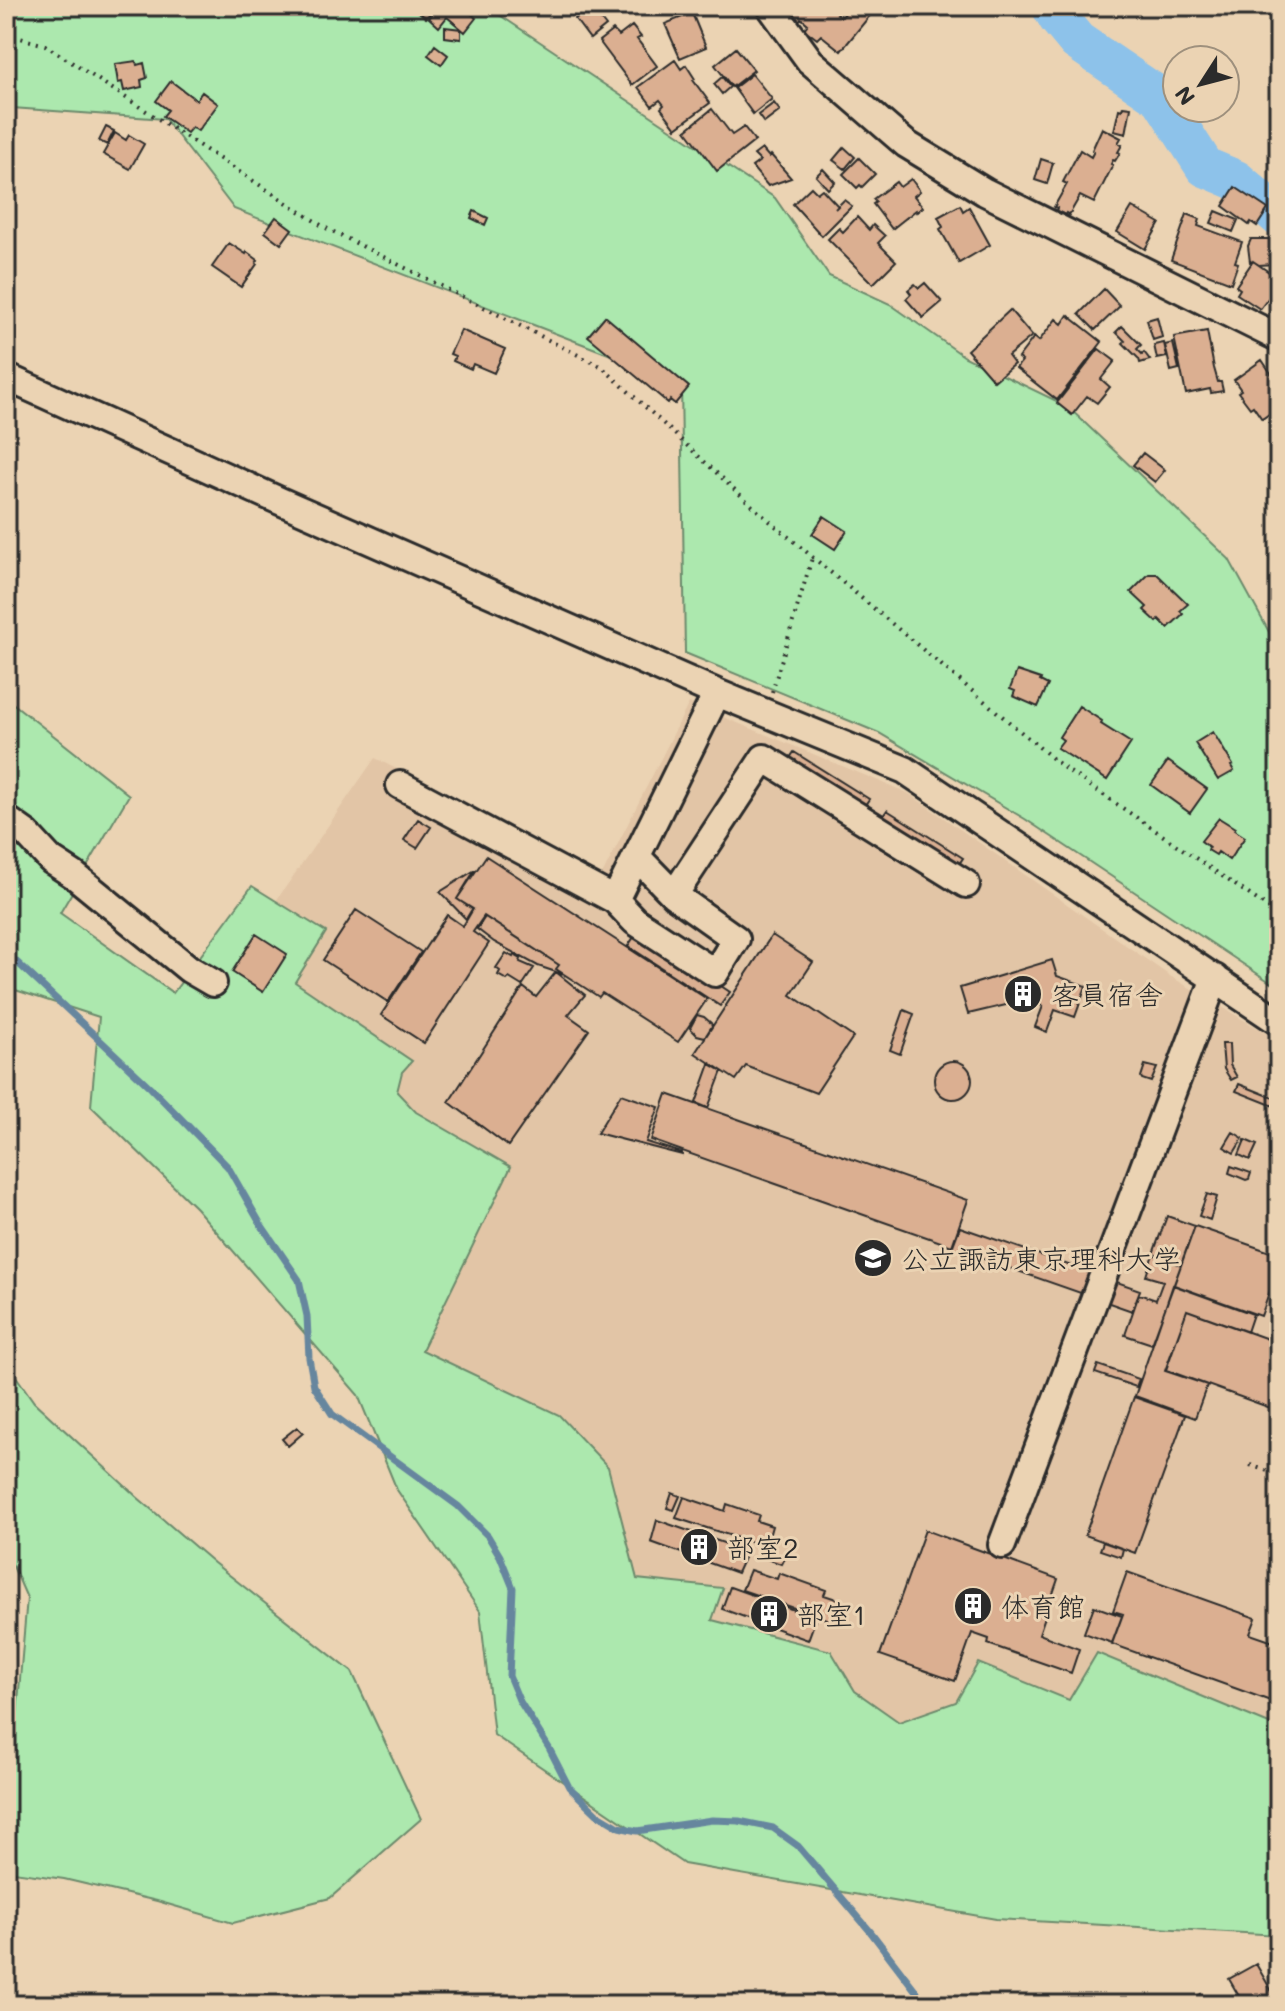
<svg xmlns="http://www.w3.org/2000/svg" width="1285" height="2011" font-family="Mali,'Klee One',sans-serif">
<rect width="100%" height="100%" fill="#ebd3b3"/>
<filter id="ink" filterUnits="userSpaceOnUse"><feTurbulence type="fractalNoise" baseFrequency=".0125" numOctaves="2"/><feDisplacementMap in="SourceGraphic" scale="16" xChannelSelector="R" yChannelSelector="G"/><feConvolveMatrix kernelMatrix="1 2 1 2 8 2 1 2 1" color-interpolation-filters="sRGB"/></filter>
<g filter="url(#ink)">
<path fill="#e2c5a6" d="M689,703L908,793L1170,976L1279,1041V1728L1097,1653L1069,1700L978,1663L956,1702L899,1722L855,1691L831,1651L711,1620L723,1588L637,1579L608,1467L559,1415L422,1350L511,1167L416,1112L397,1092L402,1072L411,1061L295,982L276,901L375,758L602,875Z"/>
<path fill="#ace8ae" stroke="#6c8a6c" stroke-width="2" d="M6,6H486L775,198L829,276L890,304L965,357L1067,406L1229,559L1279,650V988L1025,819L879,733L685,653L681,382L234,209L165,119L12,108L6,104Z
M6,698L129,795L60,913L173,993L252,886L326,932L295,982L412,1061L402,1072L397,1092L416,1112L511,1167L422,1350L559,1415L608,1467L637,1579L723,1588L712,1620L831,1651L855,1691L899,1722L956,1702L978,1663L1069,1700L1097,1653L1279,1728V1935L996,1919L684,1864L494,1735L480,1611L397,1490L358,1395L196,1208L91,1106L99,1017L6,987Z
M6,1362L34,1402L137,1497L214,1563L352,1672L421,1819L330,1898L233,1923L157,1901L64,1879L6,1871V1732L17,1714L27,1598L6,1550Z"/>
<g fill="none" stroke-linecap="round" stroke-linejoin="round">
<path stroke="#66869e" stroke-width="7" d="M6,952L151,1088L228,1167L260,1223L299,1280L307,1316L309,1358L314,1386L332,1414L458,1506L488,1536L500,1556L513,1588L509,1676L519,1700L549,1748L569,1787L597,1814L619,1827L637,1831L712,1820L739,1821L773,1828L798,1846L870,1931L922,1999L925,2005"/>
<path stroke="#8dc2ea" stroke-width="40" d="M1051,6L1058,18L1077,41L1161,98L1205,167L1236,180L1279,217"/>
</g>
<path fill="#dbaf91" stroke="#2b2b2b" stroke-width="2" d="M412,6H436L426,18Z
M439,6H462L476,18L465,32L447,17L439,27L429,18Z
M800,6H844L837,14L842,17L851,6H863L872,13L841,51L821,35L817,39L804,29L808,24L801,18L799,21L793,15Z
M591,7L606,26L590,39L575,19Z
M692,13L706,47L680,58L665,24Z
M632,26L641,37L637,39L657,66L632,85L599,41L613,30L619,36Z
M445,27L461,29V39L445,37Z
M435,45L448,55L441,65L428,55Z
M736,48L754,70L732,87L715,65Z
M675,60L681,69L686,65L695,79L693,80L710,103L676,128L661,108L664,105L660,100L652,106L638,87Z
M136,61L137,65L144,63L147,78L141,80L142,87L124,91L122,82L118,83L115,64Z
M752,74L772,99L753,114L734,88Z
M722,77L730,87L722,94L714,84Z
M171,81L196,100L202,92L218,104L198,131L192,127L187,133L163,116L168,110L156,101Z
M774,103L780,111L764,123L758,115Z
M1123,106L1131,107L1126,134L1114,131L1119,109L1122,110Z
M712,109L732,135L744,127L755,141L717,171L686,130Z
M106,127L114,131L107,145L99,141Z
M1102,128L1121,138L1118,143L1122,145L1118,152L1120,153L1115,161L1113,160L1111,164L1113,165L1094,203L1080,196L1069,215L1066,213L1065,215L1056,211L1057,208L1054,207L1067,184L1063,182L1080,150L1091,157L1094,151L1092,150Z
M115,133L126,140L129,135L144,144L130,169L103,154Z
M844,147L855,157L845,169L833,160Z
M762,149L769,157L771,155L791,178L768,186L752,167L760,161L754,155Z
M859,158L875,174L862,187L860,185L857,188L843,174Z
M1041,159L1053,163L1047,184L1035,180Z
M823,169L835,182L828,189L816,176Z
M911,179L920,191L914,196L923,207L917,212L916,210L892,229L873,204L876,202L873,199L896,182L900,187Z
M811,187L817,193L822,189L838,206L835,209L844,200L852,206L822,236L793,204Z
M1235,187L1268,209L1257,226L1251,222L1249,225L1223,206Z
M960,205L963,211L969,207L990,245L959,263L940,229L943,227L938,217Z
M1132,207L1160,223L1145,249L1117,232Z
M474,211L488,218L485,225L471,218Z
M1216,211L1238,220L1233,232L1211,223Z
M1187,214L1200,219L1198,226L1242,242L1235,262L1238,263L1231,283L1171,260Z
M276,217L292,229L281,244L265,232Z
M857,217L869,230L873,225L885,236L878,243L896,261L873,284L828,239L839,228L843,232Z
M1251,239H1272L1274,264L1259,265L1253,261L1250,262L1248,246Z
M229,243L246,254L247,252L258,260L256,263L257,264L241,287L212,267Z
M1253,261L1279,279V284L1260,309L1237,294L1240,289L1236,286Z
M925,283L942,302L923,318L906,299L911,294L908,290L915,284L919,288Z
M1104,289L1120,306L1095,330L1079,314Z
M1010,310L1032,336L1008,356L1014,364L994,381L967,350Z
M1068,315L1102,342L1057,400L1016,368L1022,361L1018,358L1034,337L1039,341L1056,319L1062,324Z
M605,316L689,387L675,404L670,400L668,403L588,336Z
M1157,317L1162,337L1153,340L1147,320Z
M1122,326L1141,345L1137,349L1142,354L1144,352L1150,360L1140,363L1139,359L1123,343L1125,341L1116,332Z
M461,330L505,349L494,373L473,364L471,369L453,361L455,356L450,354Z
M1207,331L1214,368L1218,382H1221L1223,391L1211,393L1210,389L1186,394L1174,337Z
M1164,343L1167,357L1157,359L1154,345Z
M1173,343L1179,369L1171,371L1165,345Z
M1099,349L1115,361L1101,379L1110,387L1097,403L1087,396L1072,415L1057,403Z
M1262,360L1279,385V407L1262,419L1253,406L1250,408L1238,392L1241,390L1234,380Z
M1143,453L1165,470L1155,482L1133,465Z
M824,516L847,531L835,549L812,534Z
M1149,574H1157L1188,604L1180,611L1183,614L1168,628L1159,619L1157,622L1144,610L1147,607L1131,592Z
M1017,671L1041,679L1040,681L1048,685L1038,707L1013,696L1015,691L1010,689Z
M1079,706L1102,721L1101,724L1131,743L1107,780L1057,748L1063,740L1059,737Z
M1213,732L1233,765L1231,766L1234,771L1218,780L1195,743Z
M794,752L869,799L865,805L790,758Z
M1168,761L1207,789L1190,813L1151,785Z
M887,810L963,858L959,864L883,816Z
M1219,818L1235,828L1234,830L1245,837L1229,860L1218,852L1216,855L1208,850L1209,847L1201,841Z
M418,819L431,827L417,848L404,840Z
M876,837L945,880L942,886L872,843Z
M486,856L707,999L678,1042L602,993L599,997L556,969L559,965L484,916L473,932L489,943L424,1043L381,1015L447,915L463,926L473,909L457,899Z
M475,870L457,899L472,909L466,919L440,892Z
M356,910L421,952L388,1002L323,960Z
M485,917L559,965L556,969L565,975L538,966L494,942L477,929Z
M638,931L730,992L720,1006L628,946Z
M256,934L287,954L263,992L232,972Z
M772,935L813,962L791,995L853,1037L816,1093L746,1066L736,1080L695,1053Z
M506,953L513,957L514,955L521,959L520,962L534,968L522,986L509,978L507,980L498,975L500,971L496,968Z
M1052,960L1057,976L1086,986L1075,1017L1055,1010L1047,1032L1035,1027L1043,1006L1027,1000L968,1014L960,988Z
M556,972L585,995L568,1015L589,1030L508,1146L449,1102L523,987L536,997Z
M904,1010L914,1014L900,1054L890,1050Z
M697,1015L704,1017L711,1023L712,1026L705,1037L697,1035L690,1028Z
M1222,1044H1229L1230,1065L1237,1077L1231,1080L1224,1069Z
M934 1080a19 19 0 1 1 38 0a19 19 0 1 1-38 0Z
M710,1064L722,1071L708,1108L696,1103Z
M1145,1065L1157,1068L1151,1082L1142,1079L1141,1077Z
M1239,1084L1279,1100V1108L1236,1091Z
M621,1094L659,1107L646,1142L682,1153V1155L597,1133Z
M667,1094L968,1200L952,1246L651,1140Z
M1233,1132L1243,1138L1234,1153L1224,1147Z
M1245,1140L1257,1145L1250,1160L1239,1155Z
M1231,1166L1251,1173L1249,1179L1246,1180L1229,1173Z
M1207,1194L1217,1197L1210,1220L1199,1216Z
M1167,1216L1195,1226L1181,1264L1153,1254Z
M1195,1226L1279,1255V1266L1261,1316L1174,1285Z
M960,1227L1140,1290L1132,1311L952,1248Z
M1153,1254L1181,1265L1152,1344L1125,1335L1139,1294L1156,1300L1163,1281L1146,1276Z
M1173,1285L1253,1314L1247,1332L1187,1310L1165,1371L1207,1385L1195,1418L1135,1396Z
M1187,1310L1279,1343V1411L1166,1370Z
M1098,1365L1139,1379L1136,1387L1095,1373Z
M1134,1397L1185,1415L1135,1553L1085,1535Z
M297,1427L303,1433L288,1446L282,1439Z
M672,1493L680,1496L674,1510L667,1508Z
M684,1497L725,1511L727,1504L759,1515L757,1521L772,1526L768,1540L774,1542L772,1549L676,1518Z
M657,1520L747,1551L737,1573L651,1542Z
M925,1530L1058,1579L1039,1634L1079,1649L1071,1673L988,1644L989,1639L972,1633L955,1681L880,1655Z
M1103,1542L1123,1549L1121,1557L1100,1550Z
M770,1552L784,1558L781,1564L767,1559Z
M750,1570L777,1579L779,1573L826,1590L824,1595L839,1600L832,1621L742,1590Z
M1127,1572L1256,1618L1250,1634L1279,1644V1704L1112,1644L1123,1614L1113,1611Z
M730,1587L816,1618L808,1640L722,1609Z
M1094,1606L1122,1616L1112,1643L1084,1633Z
M1256,1964L1274,1995L1264,2000L1266,2004L1264,2005H1244L1229,1979Z
M1201,1994L1207,2005H1183Z"/>
<g fill="none" stroke-linecap="round" stroke-linejoin="round">
<defs>
<path id="minor" d="M770,6L810,61L906,144L985,192L1279,338
M6,377L280,501L717,693L905,770L1279,1022
M400,785L615,900L635,921L715,973L736,939L674,895L637,857
M6,819L27,834L51,860L74,875L189,969L213,983
M674,895L764,758L966,884
M615,900L717,693
M1002,1545L1215,978"/>
</defs>
<use href="#minor" stroke="#2b2b2b" stroke-width="32"/>
<path stroke="#2b2b2b" stroke-width="4" stroke-dasharray="2 6" stroke-linecap="butt" d="M6,34L45,45L324,227L602,367L760,513L1064,768L1279,915
M772,692L812,558
M1250,1465L1279,1475"/>
<use href="#minor" stroke="#ebd3b3" stroke-width="26"/>
</g>
</g>
<defs>
<symbol id="building-disc" viewBox="-11 -11 22 22"><circle r="9.5" fill="#2b2b2b" stroke="#ebd3b3"/><path d="M-4-6H4V6H1V3H-1V6H-4ZM-2.5-4.3h1.7v1.8h-1.7ZM.8-4.3h1.7v1.8H.8ZM-2.5-1h1.7V.8h-1.7ZM.8-1h1.7V.8H.8Z" fill="#fff"/></symbol>
<symbol id="university-disc" viewBox="-11 -11 22 22"><circle r="9.5" fill="#2b2b2b" stroke="#ebd3b3"/><path d="M0-5L7-2L0 1L-7-2ZM-4 1L0 2.5L4 1V4Q0 6-4 4Z" fill="#fff"/></symbol>
</defs>
<g fill-rule="evenodd">
<use href="#building-disc" x="1001" y="972" width="44" height="44"/>
<use href="#university-disc" x="851" y="1236" width="44" height="44"/>
<use href="#building-disc" x="677" y="1525" width="44" height="44"/>
<use href="#building-disc" x="951" y="1584" width="44" height="44"/>
<use href="#building-disc" x="747" y="1592" width="44" height="44"/>
</g>
<g text-anchor="middle" dominant-baseline="central" stroke-width="6" stroke-linejoin="round" paint-order="stroke">
<g font-size="28" fill="#2b2b2b" stroke="#ebd3b3" text-anchor="start">
<text x="1051" y="994">客員宿舎</text>
<text x="901" y="1258">公立諏訪東京理科大学</text>
<text x="727" y="1547">部室2</text>
<text x="1001" y="1606">体育館</text>
<text x="797" y="1614">部室1</text>
</g>
</g>
<rect width="1285" height="2011" fill="none" stroke="#ebd3b3" stroke-width="32"/>
<rect x="16" y="16" width="1253" height="1979" fill="none" stroke="#2b2b2b" stroke-width="3" filter="url(#ink)"/>
<g transform="translate(1201 84) rotate(234)"><circle r="38" fill="#ebd3b3" stroke="#9e907d" stroke-width="2"/>
<path d="M0-6L14 30L0 20L-14 30Z" fill="#2b2b2b"/>
<text y="-12" font-size="22" font-weight="bold" text-anchor="middle" fill="#2b2b2b">N</text>
</g>
</svg>
